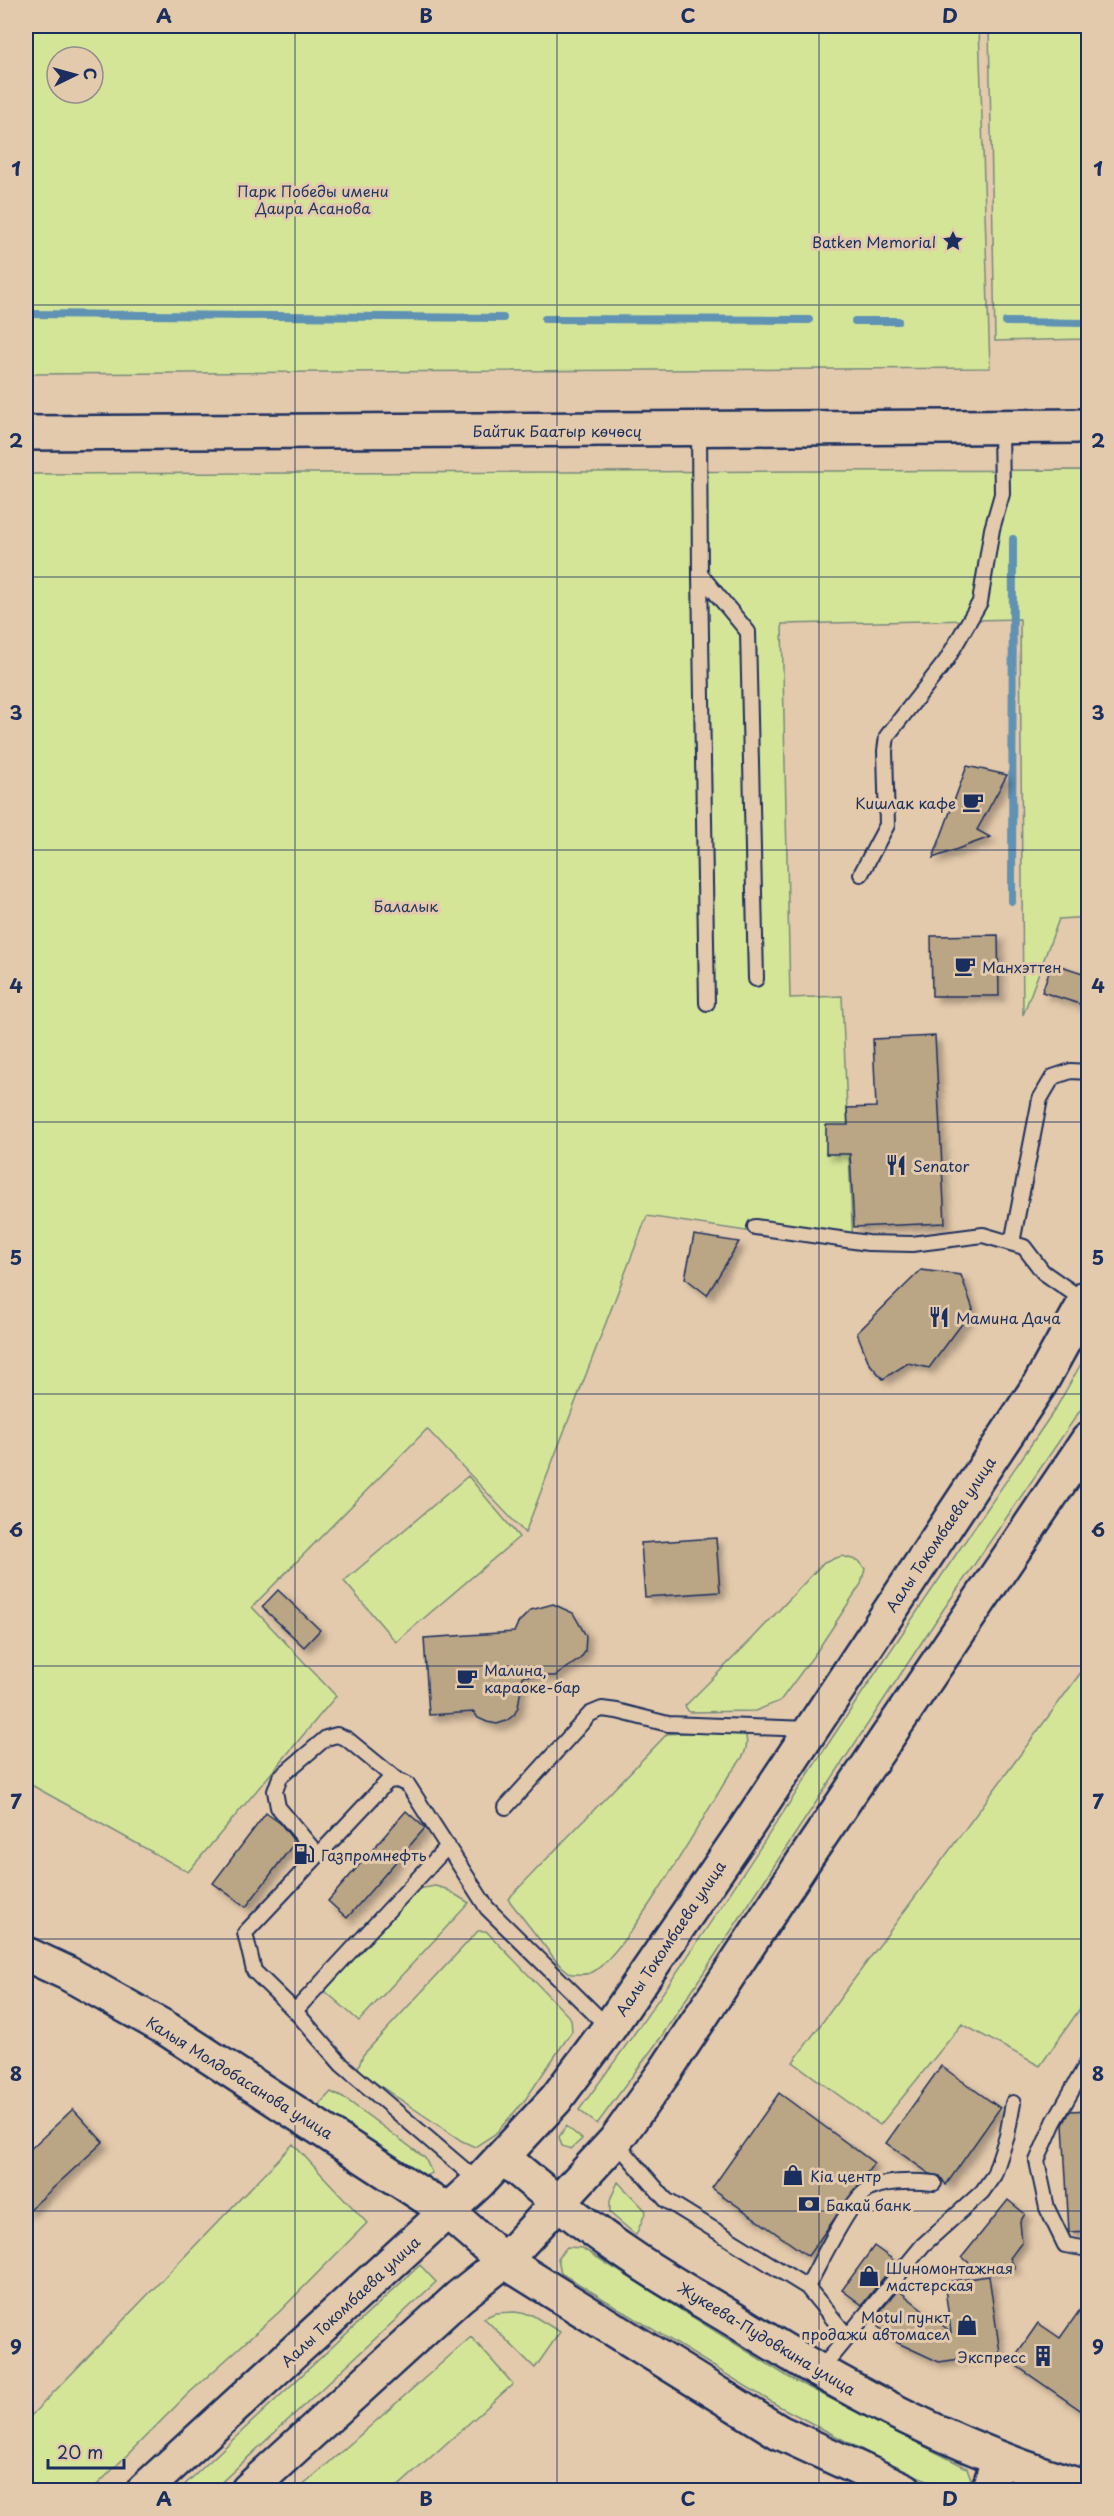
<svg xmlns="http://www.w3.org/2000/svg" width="1114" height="2516" font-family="'Playpen Sans',sans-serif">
<defs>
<filter id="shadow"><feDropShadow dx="5.5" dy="5.5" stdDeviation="3" flood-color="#0004"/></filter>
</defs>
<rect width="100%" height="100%" fill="#e4caac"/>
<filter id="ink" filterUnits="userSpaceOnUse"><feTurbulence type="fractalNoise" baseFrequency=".0167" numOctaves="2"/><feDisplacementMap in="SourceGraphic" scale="12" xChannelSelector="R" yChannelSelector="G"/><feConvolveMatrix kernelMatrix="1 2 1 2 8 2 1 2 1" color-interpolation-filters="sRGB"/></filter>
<g filter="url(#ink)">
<path fill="#d5e598" stroke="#788a7b" stroke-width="1.5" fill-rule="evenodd" d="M26,26H979L990,368L26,374ZM57,57H93V93H57Z
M989,26H1088V339L995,341Z
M1088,470V917L1059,919L1023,1015L1020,619L782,624L790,998L842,996L853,1247L647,1216L525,1533L427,1429L252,1607L336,1696L188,1872L26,1782V474Z
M1088,1360V1399L943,1610L661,2037L597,2124L579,2110C670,1988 751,1861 834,1735C907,1625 982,1517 1056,1408L1082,1362Z
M468,1476L519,1537L396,1642L344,1581Z
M842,1556L859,1561L865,1569L861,1584L817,1651L780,1701L755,1711L689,1712L685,1706L752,1639L824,1562Z
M1088,1658V1997L1040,2066L962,2024L880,2125L793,2062L1082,1671Z
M727,1730L745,1732C751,1751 740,1761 729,1775C708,1810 620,1964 590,1973C585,1975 577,1974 571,1974L557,1962L508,1899L667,1734Z
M435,1886L446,1889L469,1903L359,2021L325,1991L409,1895L418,1889Z
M478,1931H486L571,2019L572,2031L525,2100L495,2134L475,2147L462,2141L364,2075L358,2068L363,2055Z
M331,2092L347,2100L425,2158L432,2173L418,2179L317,2107Z
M566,2126L582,2139L571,2149L562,2146L559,2137Z
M293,2144L367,2223L279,2312L188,2394L92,2490H26V2421Z
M618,2182L646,2211L636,2235L610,2213V2200Z
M567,2247L582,2248L790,2378L967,2468L971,2479L966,2488L952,2490L895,2467L775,2404L561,2273L558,2258Z
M420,2265L436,2282L213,2490H179Z
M515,2312L532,2315L560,2332L535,2368L484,2318L495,2313Z
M471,2337L513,2384L394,2490H298Z"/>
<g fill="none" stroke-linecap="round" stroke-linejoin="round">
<path stroke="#5e92b3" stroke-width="8" d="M26,314L503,318
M545,319L809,320
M855,321H898
M1006,322L1088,323
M1012,901L1013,539"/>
</g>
<path fill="#baa585" stroke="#1b2f5e" stroke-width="1.5" filter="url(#shadow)" d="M967,766L1007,775L977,830L990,837L933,858Z
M998,935L999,996H932L931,936Z
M1052,963L1089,975V1007L1042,992Z
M935,1036L945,1223L854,1227L850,1154H826V1125H848L847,1108L876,1107L873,1039Z
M694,1235L739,1242L707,1295L685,1278Z
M921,1270L961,1275L973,1309L929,1368L908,1363L883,1379L869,1363L857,1333Z
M716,1538L720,1592L645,1597L641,1543Z
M278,1590L320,1630L304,1647L262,1607Z
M553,1604L573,1613L586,1636L585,1652L580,1659L555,1676H523L518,1707L514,1715L506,1721L497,1724L487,1722L478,1718L474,1712L429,1715L424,1638L514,1632L518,1623L531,1610Z
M406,1811L425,1828L347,1918L328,1901Z
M266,1813L280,1823L295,1842L246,1907L213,1883Z
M941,2066L1000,2108L946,2185L940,2176L930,2174L886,2143Z
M779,2093L874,2163L808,2256L712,2188Z
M73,2109L103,2142L26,2213V2153Z
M1089,2110V2231L1069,2232L1063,2125L1070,2111Z
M1008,2200L1025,2214L1020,2222L1022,2242L1010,2258L1015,2268L980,2272L962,2257Z
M874,2246L896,2262L862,2305L842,2290Z
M989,2276L1000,2353L939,2362L898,2343L876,2325L881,2318L877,2315L898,2290L951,2332L944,2282Z
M1089,2297V2416L1011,2362L1038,2323L1060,2338Z"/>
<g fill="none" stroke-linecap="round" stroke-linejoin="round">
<defs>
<path id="service" d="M699,429L700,574L748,632L756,979
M700,574L707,1003
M861,874L887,825L885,751L887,736L946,661L980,602L992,529L1002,494L1001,428
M755,1227L868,1243L912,1244L983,1235L1024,1247L1043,1272L1086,1302
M1012,1243L1040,1099L1053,1077L1071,1071L1088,1072
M506,1807L590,1714L602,1709L617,1711L668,1724L809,1729
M318,1855L278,1807L275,1791L280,1777L326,1738L337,1735L347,1739L397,1780
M295,2011L448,1846
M1088,2062L1054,2122L1037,2161L1047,2208L1065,2245L1088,2249
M615,2141L666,2200L807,2287L848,2337
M479,2182L342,2065L295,2011L254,1971L245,1933L388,1781L397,1780L408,1785L487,1908L609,2028
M807,2287C818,2268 851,2197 869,2189C888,2180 914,2181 934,2183
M820,2370L923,2245L982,2192L994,2175L1007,2136L1013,2103"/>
<path id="tertiary" d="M26,1954L67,1973L167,2029L447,2211"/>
<path id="secondary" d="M26,433L1088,426
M504,2158C544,2192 585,2226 629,2255C665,2280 704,2301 741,2324C850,2392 964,2453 1088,2488
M447,2211L504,2261L779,2432L905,2490
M988,2490L999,2459"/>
<path id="primary" d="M144,2490L479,2182L556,2099L609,2028L746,1828L1040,1384L1088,1297
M248,2490L459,2297L504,2261L615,2141L666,2070L803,1862L1088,1440"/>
</defs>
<use href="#service" stroke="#1b2f5e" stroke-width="18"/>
<use href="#tertiary" stroke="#1b2f5e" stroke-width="38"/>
<use href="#secondary" stroke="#1b2f5e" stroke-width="38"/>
<use href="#primary" stroke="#1b2f5e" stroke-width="38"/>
<use href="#service" stroke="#e4caac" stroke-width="14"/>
<use href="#tertiary" stroke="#e4caac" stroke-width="33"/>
<use href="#secondary" stroke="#e4caac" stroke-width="33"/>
<use href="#primary" stroke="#e4caac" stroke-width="33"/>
</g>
</g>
<path fill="none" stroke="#1b2f5e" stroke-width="1.5" stroke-opacity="0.55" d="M295,26V2490M557,26V2490M819,26V2490M26,305H1088M26,577H1088M26,850H1088M26,1122H1088M26,1394H1088M26,1666H1088M26,1939H1088M26,2211H1088"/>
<defs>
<symbol id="sight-bare" viewBox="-9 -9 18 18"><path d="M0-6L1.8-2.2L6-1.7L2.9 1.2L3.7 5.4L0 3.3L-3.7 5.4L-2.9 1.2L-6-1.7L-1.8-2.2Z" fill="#1b2f5e" stroke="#e4caac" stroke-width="2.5" paint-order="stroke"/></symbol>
<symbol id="cafe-bare" viewBox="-9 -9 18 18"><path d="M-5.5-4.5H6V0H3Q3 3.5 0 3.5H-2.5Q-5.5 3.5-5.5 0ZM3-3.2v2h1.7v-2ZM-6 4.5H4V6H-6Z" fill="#1b2f5e" stroke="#e4caac" stroke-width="2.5" paint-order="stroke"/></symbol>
<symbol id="restaurant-bare" viewBox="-9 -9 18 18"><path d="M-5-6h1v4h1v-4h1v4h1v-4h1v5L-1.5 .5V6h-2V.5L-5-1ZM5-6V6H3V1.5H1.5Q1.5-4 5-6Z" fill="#1b2f5e" stroke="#e4caac" stroke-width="2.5" paint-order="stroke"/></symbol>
<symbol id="fuel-bare" viewBox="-9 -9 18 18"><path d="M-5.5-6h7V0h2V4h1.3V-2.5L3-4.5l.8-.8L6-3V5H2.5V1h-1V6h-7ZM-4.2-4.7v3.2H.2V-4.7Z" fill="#1b2f5e" stroke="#e4caac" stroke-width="2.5" paint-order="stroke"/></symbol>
<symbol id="shop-bare" viewBox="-9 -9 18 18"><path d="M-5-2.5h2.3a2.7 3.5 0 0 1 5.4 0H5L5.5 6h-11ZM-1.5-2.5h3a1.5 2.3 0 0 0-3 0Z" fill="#1b2f5e" stroke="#e4caac" stroke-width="2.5" paint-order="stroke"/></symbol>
<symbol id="bank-bare" viewBox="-9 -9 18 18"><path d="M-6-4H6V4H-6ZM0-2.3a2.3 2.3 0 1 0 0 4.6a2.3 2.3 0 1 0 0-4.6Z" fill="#1b2f5e" stroke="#e4caac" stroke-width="2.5" paint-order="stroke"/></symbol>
<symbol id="building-bare" viewBox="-9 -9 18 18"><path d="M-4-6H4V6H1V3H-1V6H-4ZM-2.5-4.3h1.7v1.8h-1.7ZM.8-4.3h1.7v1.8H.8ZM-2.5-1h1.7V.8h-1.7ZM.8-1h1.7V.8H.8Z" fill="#1b2f5e" stroke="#e4caac" stroke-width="2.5" paint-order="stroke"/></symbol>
</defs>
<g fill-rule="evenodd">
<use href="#sight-bare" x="938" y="226" width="30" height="30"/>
<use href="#cafe-bare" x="958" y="787" width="30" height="30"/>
<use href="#cafe-bare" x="950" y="951" width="30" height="30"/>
<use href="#restaurant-bare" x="881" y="1150" width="30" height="30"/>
<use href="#restaurant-bare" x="924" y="1302" width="30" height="30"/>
<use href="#cafe-bare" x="452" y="1663" width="30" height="30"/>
<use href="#fuel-bare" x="289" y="1839" width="30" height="30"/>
<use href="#shop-bare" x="778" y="2160" width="30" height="30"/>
<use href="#bank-bare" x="794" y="2189" width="30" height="30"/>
<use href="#shop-bare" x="854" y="2261" width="30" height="30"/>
<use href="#shop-bare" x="952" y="2310" width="30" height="30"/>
<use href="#building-bare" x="1028" y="2341" width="30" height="30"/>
</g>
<g text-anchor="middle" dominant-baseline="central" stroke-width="6" stroke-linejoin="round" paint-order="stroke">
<g font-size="15" fill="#243861" stroke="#e4caac">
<text x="313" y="190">Парк Победы имени<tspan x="313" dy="17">Даира Асанова</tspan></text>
<text x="406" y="905">Балалык</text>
</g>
<g font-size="15" fill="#1b2f5e" stroke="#e4caac" text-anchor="start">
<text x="936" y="241" text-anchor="end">Batken Memorial</text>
<text x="956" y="802" text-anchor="end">Кишлак кафе</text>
<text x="982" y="966">Манхэттен</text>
<text x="913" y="1165">Senator</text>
<text x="956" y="1317">Мамина Дача</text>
<text x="484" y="1669">Малина,<tspan x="484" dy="17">караоке-бар</tspan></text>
<text x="321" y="1854">Газпромнефть</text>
<text x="810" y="2175">Kia центр</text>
<text x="826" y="2204">Бакай банк</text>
<text x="886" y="2267">Шиномонтажная<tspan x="886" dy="17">мастерская</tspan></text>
<text x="950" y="2316" text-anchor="end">Motul пункт<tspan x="950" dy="17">продажи автомасел</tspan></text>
<text x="1026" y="2356" text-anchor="end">Экспресс</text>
</g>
<g font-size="15" fill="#1b2f5e" stroke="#e4caac">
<text x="557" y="430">Байтик Баатыр көчөсү</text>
<text transform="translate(940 1534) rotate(-56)">Аалы Токомбаева улица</text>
<text transform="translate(670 1938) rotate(-56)">Аалы Токомбаева улица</text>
<text transform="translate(240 2077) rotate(32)">Калыя Молдобасанова улица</text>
<text transform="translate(350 2301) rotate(-43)">Аалы Токомбаева улица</text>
<text transform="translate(767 2338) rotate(31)">Жукеева-Пудовкина улица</text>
</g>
</g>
<rect width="1114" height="2516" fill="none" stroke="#e4caac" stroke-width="66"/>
<g transform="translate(75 75) rotate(85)"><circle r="28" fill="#e4caac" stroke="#948c8d" stroke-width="1.5"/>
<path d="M0-4.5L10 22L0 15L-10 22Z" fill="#1b2f5e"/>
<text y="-9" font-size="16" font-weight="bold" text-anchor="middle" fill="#1b2f5e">С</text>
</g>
<path d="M48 2459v9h76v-9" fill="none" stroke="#1b2f5e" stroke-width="3"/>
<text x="57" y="2459" font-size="18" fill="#1b2f5e" stroke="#e4caac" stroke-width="4.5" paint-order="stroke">20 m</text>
<rect x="33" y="33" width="1048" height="2450" fill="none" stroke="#1b2f5e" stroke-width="2"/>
<g font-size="20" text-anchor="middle" font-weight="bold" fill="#1b2f5e">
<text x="164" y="23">A</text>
<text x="426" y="23">B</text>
<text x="688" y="23">C</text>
<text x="950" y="23">D</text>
<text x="16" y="176">1</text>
<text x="1098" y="176">1</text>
<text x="16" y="448">2</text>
<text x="1098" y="448">2</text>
<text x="16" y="720">3</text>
<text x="1098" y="720">3</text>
<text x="16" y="993">4</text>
<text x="1098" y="993">4</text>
<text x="16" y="1265">5</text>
<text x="1098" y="1265">5</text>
<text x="16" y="1537">6</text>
<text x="1098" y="1537">6</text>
<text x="16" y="1809">7</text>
<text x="1098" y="1809">7</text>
<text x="16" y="2081">8</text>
<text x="1098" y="2081">8</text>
<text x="16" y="2354">9</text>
<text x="1098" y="2354">9</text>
<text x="164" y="2506">A</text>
<text x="426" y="2506">B</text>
<text x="688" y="2506">C</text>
<text x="950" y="2506">D</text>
</g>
</svg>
